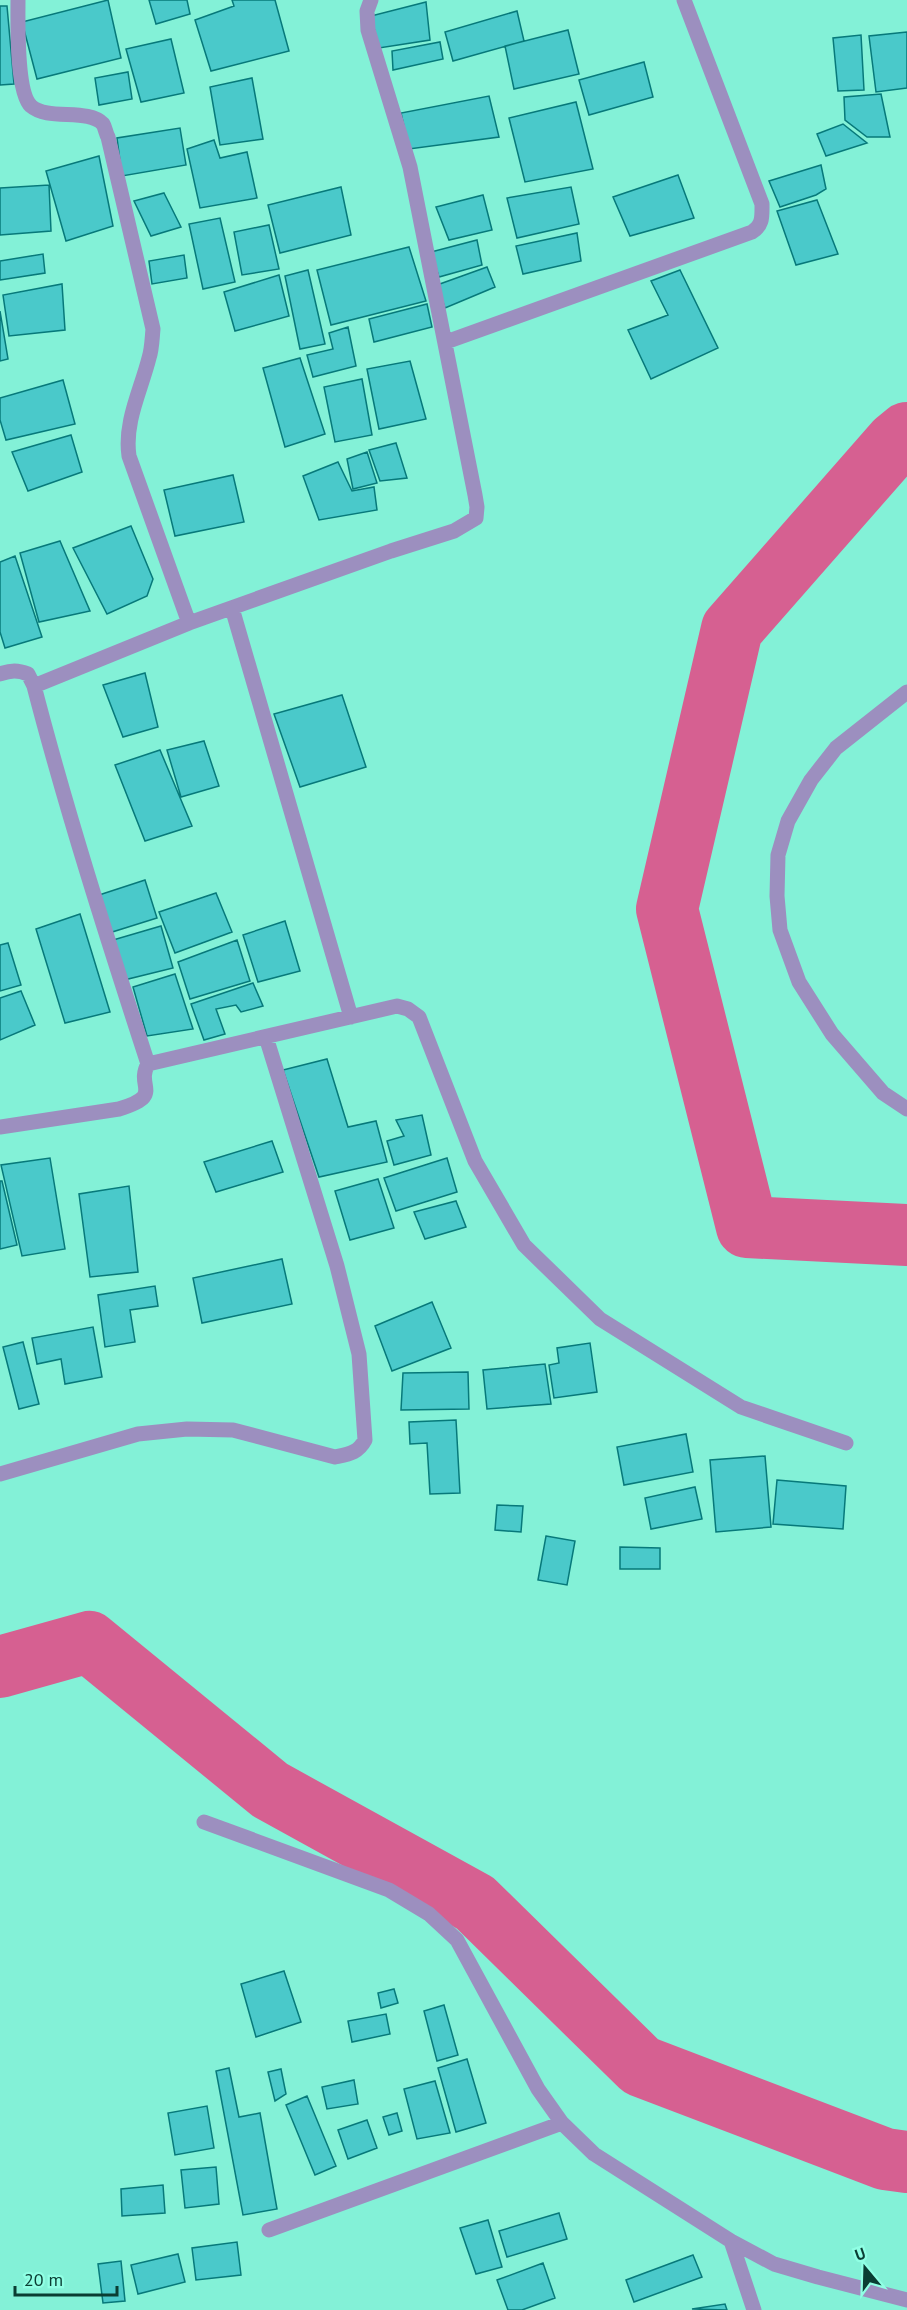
<svg xmlns="http://www.w3.org/2000/svg" width="907" height="2310" font-family="'PT Sans',sans-serif">
<rect width="100%" height="100%" fill="#83f1d7"/>
<g fill="none" stroke-linecap="round" stroke-linejoin="round">
<path stroke="#d66091" stroke-width="62" d="M907,433L896,442L732,629L667,909L747,1227L907,1235
M0,1667L89,1642L270,1790L475,1903L641,2066L885,2159L907,2162"/>
</g>
<path fill="#4ac9ca" stroke="#07797a" stroke-width="1.5" d="M108,0L121,58L37,79L22,22Z
M149,0H187L190,14L156,24Z
M232,0H275L289,51L211,71L195,20L234,6Z
M426,2L430,40L379,48L371,16Z
M0,6H7L14,84L0,85Z
M517,11L524,41L453,61L445,32Z
M568,30L579,74L514,89L505,46Z
M907,32V88L876,92L869,36Z
M861,35L864,90L838,91L833,38Z
M171,39L184,93L141,102L126,49Z
M440,42L443,59L393,70L392,51Z
M644,62L653,97L589,115L579,80Z
M128,72L132,99L99,105L95,78Z
M252,78L263,139L220,145L210,87Z
M881,94L890,137H867L845,120L844,97Z
M489,96L499,137L409,149L401,113Z
M576,102L593,169L525,182L509,118Z
M843,124L867,143L826,156L817,134Z
M180,128L186,165L122,176L117,138Z
M214,140L220,158L247,152L257,198L200,208L187,149Z
M99,156L113,226L66,241L46,171Z
M821,165L826,189L816,195L780,207L769,181Z
M678,175L694,218L630,236L613,197Z
M49,185L51,231L0,235V188Z
M341,187L351,235L280,253L268,205Z
M571,187L579,224L517,238L507,198Z
M164,193L181,227L151,236L134,201Z
M483,195L492,230L449,240L436,207Z
M817,200L838,254L796,265L777,211Z
M220,218L235,282L203,289L189,224Z
M269,225L279,269L242,275L234,232Z
M577,233L581,261L523,274L516,246Z
M477,240L482,265L439,277L431,252Z
M409,247L426,301L331,325L317,270Z
M43,254L45,273L0,280V261Z
M184,255L187,278L152,284L149,261Z
M487,267L495,287L445,308L437,285Z
M308,270L325,344L300,349L285,276Z
M680,270L718,348L651,379L628,330L668,315L651,281Z
M279,275L289,316L235,331L224,292Z
M62,284L65,330L9,336L3,295Z
M427,304L432,327L374,342L369,319Z
M0,311L8,359L0,361Z
M348,327L356,366L313,377L307,355L333,349L329,333Z
M300,358L325,434L285,447L263,368Z
M410,361L426,419L379,429L367,369Z
M362,379L372,435L335,442L324,387Z
M63,380L75,424L6,440L0,420V398Z
M71,435L82,472L28,491L12,452Z
M396,443L407,478L380,481L369,450Z
M367,452L377,483L353,489L347,459Z
M338,462L352,491L374,487L377,510L319,520L303,476Z
M233,475L244,522L175,536L164,490Z
M131,526L153,579L147,596L107,614L73,548Z
M60,541L90,611L39,622L20,553Z
M15,556L42,637L5,648L0,632V562Z
M145,673L158,727L123,737L103,685Z
M342,695L366,767L300,787L274,714Z
M204,741L219,786L181,797L167,750Z
M160,750L192,826L145,841L115,765Z
M145,880L157,918L109,933L96,896Z
M216,893L232,932L175,953L159,912Z
M80,914L110,1012L65,1023L36,929Z
M285,921L300,971L258,982L243,935Z
M161,926L173,968L124,980L113,940Z
M237,940L250,981L190,999L178,962Z
M8,943L21,985L0,991V945Z
M175,974L193,1029L147,1036L133,987Z
M253,983L263,1006L241,1012L236,1005L216,1009L225,1034L204,1040L191,1004Z
M21,991L35,1025L0,1040V998Z
M327,1059L348,1127L376,1121L387,1162L319,1177L283,1070Z
M422,1115L431,1155L394,1165L387,1141L404,1136L396,1120Z
M272,1141L283,1172L216,1192L204,1162Z
M50,1158L65,1249L22,1256L1,1165Z
M447,1158L457,1192L396,1211L384,1178Z
M378,1179L394,1228L350,1240L335,1191Z
M0,1181H2L17,1245L0,1249Z
M129,1186L138,1272L90,1277L79,1194Z
M456,1201L466,1227L425,1239L414,1212Z
M282,1259L292,1304L202,1323L193,1278Z
M155,1286L158,1306L130,1310L135,1342L105,1347L98,1295Z
M432,1302L451,1348L392,1371L375,1326Z
M93,1327L102,1377L65,1384L61,1359L37,1364L32,1338Z
M23,1342L39,1404L19,1409L3,1347Z
M590,1343L597,1392L554,1398L549,1365L559,1363L557,1348Z
M545,1364L551,1404L487,1409L483,1370Z
M468,1372L469,1409L401,1410L403,1373Z
M456,1420L460,1493L430,1494L427,1443L410,1444L409,1422Z
M686,1434L693,1472L624,1485L617,1447Z
M765,1456L771,1527L716,1532L710,1460Z
M777,1480L846,1486L843,1529L773,1524Z
M695,1487L702,1519L651,1529L645,1498Z
M497,1505L523,1506L521,1532L495,1530Z
M546,1536L575,1541L567,1585L538,1580Z
M620,1547L660,1548V1569H620Z
M284,1971L301,2022L256,2037L241,1984Z
M394,1989L398,2003L381,2008L378,1993Z
M444,2005L458,2055L437,2061L424,2011Z
M386,2014L390,2034L352,2042L348,2021Z
M467,2059L486,2123L456,2132L438,2068Z
M229,2068L239,2117L260,2113L277,2209L243,2215L216,2071Z
M281,2069L286,2094L275,2101L268,2072Z
M354,2080L358,2104L327,2109L322,2087Z
M435,2081L450,2133L417,2139L404,2089Z
M307,2096L336,2166L315,2175L286,2105Z
M207,2106L214,2148L175,2155L168,2113Z
M397,2113L402,2131L389,2135L383,2117Z
M367,2120L377,2148L348,2159L338,2130Z
M216,2167L219,2204L185,2208L181,2170Z
M163,2185L165,2213L122,2216L121,2189Z
M559,2213L567,2239L507,2257L499,2231Z
M488,2220L502,2267L476,2274L460,2228Z
M237,2242L241,2275L196,2280L192,2248Z
M178,2254L185,2282L138,2294L131,2265Z
M693,2255L702,2277L634,2302L626,2280Z
M121,2261L125,2301L103,2303L98,2264Z
M543,2263L555,2298L522,2310H508L497,2280Z
M725,2304L727,2310L692,2309Z"/>
<g fill="none" stroke-linecap="round" stroke-linejoin="round">
<path stroke="#9c8fbf" stroke-width="15" d="M18,0C18,21 16,92 31,106C48,121 88,108 103,124C105,127 106,134 108,137L153,329C152,339 152,349 149,358C141,390 124,422 129,456L189,623
M446,342L752,232C763,225 762,217 762,204L684,0
M232,608L351,1017
M0,674C11,670 18,670 28,674L34,686L189,623L391,551L454,531L476,518L477,507L475,495L410,167L368,30L367,11L371,0
M34,686C67,813 107,938 148,1064
M907,692L836,748L811,780L788,821L778,855L777,896L780,930L799,982L832,1034L883,1093L907,1109
M0,1127L119,1109C165,1095 135,1087 148,1064L397,1006L408,1009L419,1017L475,1161L524,1245L600,1319L741,1407L846,1443
M0,1474L138,1434L187,1429L233,1430L335,1457C349,1454 358,1453 365,1440L359,1354L337,1266L266,1037
M204,1822L389,1890L429,1914L457,1940L538,2089L562,2123L594,2154L731,2241L774,2264L818,2277L907,2300
M269,2230L562,2123
M731,2241L754,2310"/>
</g>
<g transform="translate(865 2268) rotate(341)" stroke="#90ffe4" stroke-width="4.5" paint-order="stroke">
<path d="M0-4.5L10 22L0 15L-10 22Z" fill="#0a3d33"/>
<text y="-9" font-size="16" font-weight="bold" text-anchor="middle" fill="#0a3d33">U</text>
</g>
<path d="M15 2286v9h102v-9" fill="none" stroke="#0a3d33" stroke-width="3"/>
<text x="24" y="2286" font-size="18" fill="#0a3d33" stroke="#90ffe4" stroke-width="4.5" paint-order="stroke">20 m</text>
</svg>
